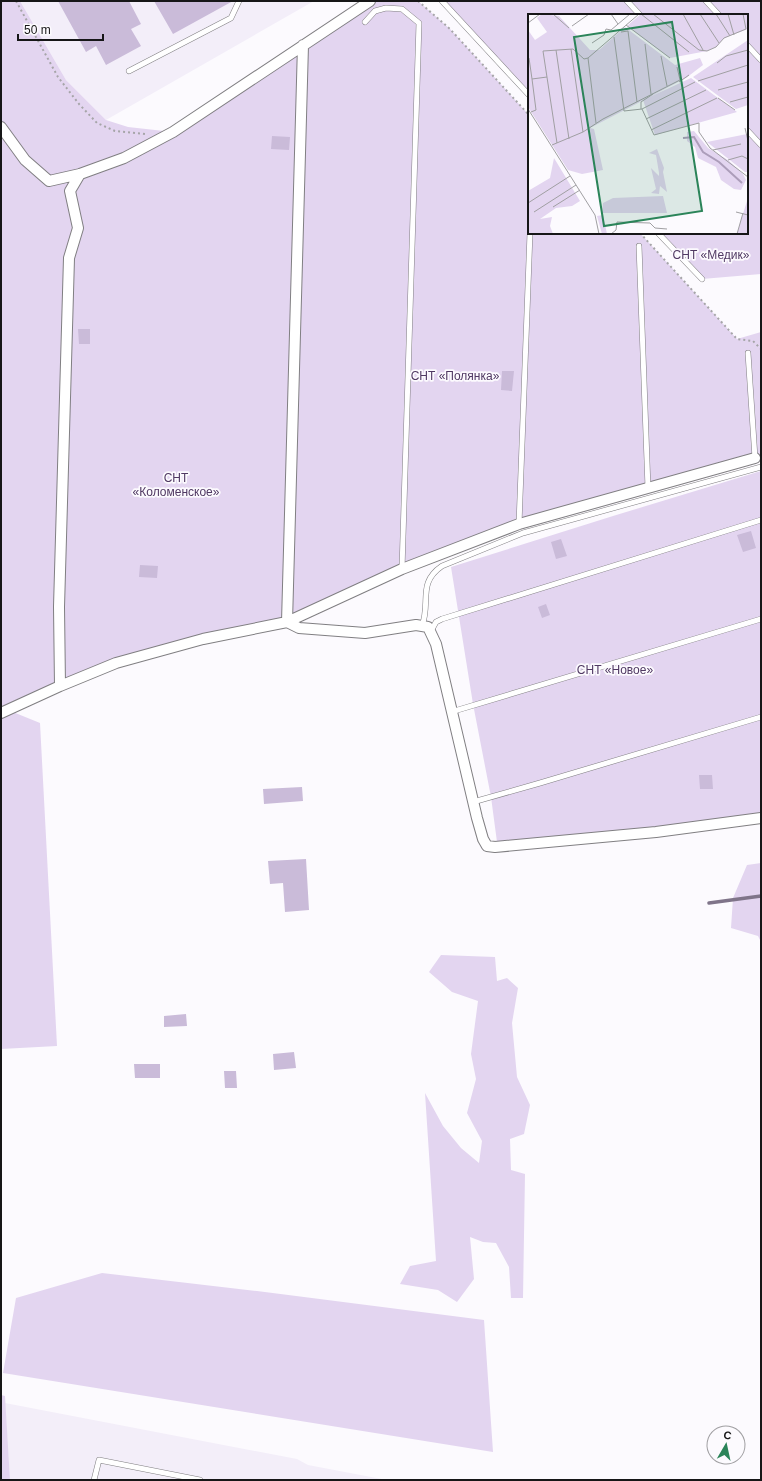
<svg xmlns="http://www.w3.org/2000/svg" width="762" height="1481" font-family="Helvetica,sans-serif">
<rect width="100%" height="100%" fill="#fcfafe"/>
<path fill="#f3eef9" d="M20,1H314L106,120L66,80Z
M5,1403L297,1459L308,1465L387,1480H10Z"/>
<path fill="#e3d5f0" d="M1,1H20L66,80L106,120L128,127L173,132L370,1H418L450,29L529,115V233H640L737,339L761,332V456L519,524L287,622L116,663L8,710L40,723L57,1046L1,1049Z
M442,1H761V274L702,279L658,233H747V15H529V95Z
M761,471V816L696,825L497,842L491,797L473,704L451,567L613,516Z
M761,863V942L758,936L731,928L733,898L747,865Z
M441,955L495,957L497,981L507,978L518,988L512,1023L517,1077L530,1105L524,1134L510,1139L511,1170L525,1174L523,1298H511L509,1267L496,1243L483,1242L470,1237L474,1279L457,1302L438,1290L400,1284L410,1266L436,1261L425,1093L443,1126L461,1148L479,1163L482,1141L467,1113L476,1079L471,1054L478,1001L452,992L429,972Z
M102,1273L257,1291L484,1320L493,1452L3,1373L16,1298Z
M1,1395L5,1396L10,1480H1Z"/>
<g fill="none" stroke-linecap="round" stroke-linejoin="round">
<path stroke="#7f7489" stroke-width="3.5" d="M709,903L761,896"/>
</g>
<path fill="#cabbd9" d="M58,1H129L141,24L131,29L141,46L106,65L96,46L86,52Z
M154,1H233L173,34Z
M272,136L290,137L289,150L271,149Z
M78,329H90V344H79Z
M502,371H514L512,391L501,390Z
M751,531L756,548L743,552L737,535Z
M561,539L567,556L556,559L551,542Z
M140,565L158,566L157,578L139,577Z
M546,604L550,615L542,618L538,607Z
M699,775H712L713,789H700Z
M302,787L303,801L264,804L263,789Z
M306,859L309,910L285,912L283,883L270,884L268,861Z
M186,1014L187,1026L164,1027V1016Z
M294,1052L296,1068L274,1070L273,1054Z
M134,1064H160V1078H135Z
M224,1071H236L237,1088H225Z"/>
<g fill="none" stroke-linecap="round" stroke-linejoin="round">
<defs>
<path id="lane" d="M442,1L529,95
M627,1L640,15
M706,1L719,15
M365,22L375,11L386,8L402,9L419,23L402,569
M747,45L761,60
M129,71L231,18L239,1
M747,130L761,145
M658,233L702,279
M639,246L648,488
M748,353L755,458
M519,524L530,233
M422,626C431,602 417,583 442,566L523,533L761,467
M431,631L436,622L442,619L761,520
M451,712L761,619
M473,802L540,783L761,717
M94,1480L99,1460L200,1480"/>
<path id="street" d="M1,127L25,160L49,181L80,174L124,158L173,132L370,1
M287,622L299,628L365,633L416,625L428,627L436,644L477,818L483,839L487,846L495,847L656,832L761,818
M287,622L303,45
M60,686L59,607L69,258L78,228L70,191L80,174
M1,713L60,686L116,663L203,639L287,622L402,569L519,524L755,458"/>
</defs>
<use href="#lane" stroke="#807f82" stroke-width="6"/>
<use href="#street" stroke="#807f82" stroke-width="12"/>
<path stroke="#a6a5a8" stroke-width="2" stroke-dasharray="2 3" stroke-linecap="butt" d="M16,1L58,77L79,104L97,123L115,131L146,134
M418,1L450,29L529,115
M640,233L737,339L753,341L761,349"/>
<use href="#lane" stroke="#fff" stroke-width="5"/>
<use href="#street" stroke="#fff" stroke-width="10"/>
</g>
<g text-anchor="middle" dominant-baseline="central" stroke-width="3.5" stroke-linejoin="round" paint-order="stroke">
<g font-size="12" fill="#503963" stroke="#fcfafe">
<text x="711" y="255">СНТ «Медик»</text>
<text x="455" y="376">СНТ «Полянка»</text>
<text x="176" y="478">СНТ<tspan x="176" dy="14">«Коломенское»</tspan></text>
<text x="615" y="670">СНТ «Новое»</text>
</g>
</g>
<g transform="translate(528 14)">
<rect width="220" height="220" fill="#fcfafe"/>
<path d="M14,0L31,2L62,36H71L97,13L147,51L172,44L175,51L158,64L62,114L66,115L75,156L54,160L40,156L0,93V16L7,26L19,18L9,4ZM113,0H220V15L196,24L188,33L179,37L142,44L99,12ZM220,26V91L208,95L165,63ZM163,64L209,98L127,121L115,86ZM220,114V158H217L179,128L219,120ZM166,117L180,134L200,146L215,160L218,166L213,176L206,175L193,166L188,153L170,144L167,133L159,127V118ZM129,135L136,154L135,158L139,178L132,172L131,180L123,179L128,175L123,154L131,162V159L128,141L121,139ZM26,144L52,187L44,192L28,194L12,205L24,203L22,212L25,220H1L0,177L22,164ZM135,182L139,199H74L75,189L85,184ZM220,184V220H209L213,206ZM75,201L79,220H74L69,202Z" fill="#e3d5f0"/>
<path fill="none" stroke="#ac9dba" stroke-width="2" d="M155,124L166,123L175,138L191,148L214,169"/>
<path fill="none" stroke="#a09fa2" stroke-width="1" d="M25,0L41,14M83,0L90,10M113,0L161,38M125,0L171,36L179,37L188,33L196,24L218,15L215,0M155,0L175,36M172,0L191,29M188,0L202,22M200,0L206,21M0,9L12,0M98,11L142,44M44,12L61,0M93,18L100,17L109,88M86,23L96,97M64,29L76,21L78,15L83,16L102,0M117,30L123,80M43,35L55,118M28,36L41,125M133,42L139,72M1,44L4,65L19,63M60,44L68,109M189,49L198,42L220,36M170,67L220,51M151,68L161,61M190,76L220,68M190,84L207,96M202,88L220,83M0,95L67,201L71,220M113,95V88L125,80M114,95L126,121L171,109V118L182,134L220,163M96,97L114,95L167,68M3,98L8,96L4,65M118,105L178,76M217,114L220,127M123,116L189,84M29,129L15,37L45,35L56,45L60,44L111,0M24,131L55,118L75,105L152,66L149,53M185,136L213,130M200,146L214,142L220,145M0,189L42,162M25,193L52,176M6,198L48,171M208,198L220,201M83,220L88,216L89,208L122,209L127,214L139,215M209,220L215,199"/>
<path fill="#2b8459" fill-opacity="0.15" stroke="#2b8459" stroke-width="2" d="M144,8L174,197L76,212L46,23Z"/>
<rect width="220" height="220" fill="none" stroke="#161617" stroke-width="2"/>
</g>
<rect width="762" height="1481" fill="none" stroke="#161617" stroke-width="4"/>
<g transform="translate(726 1445) rotate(9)"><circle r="19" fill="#fcfafe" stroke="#a09fa2"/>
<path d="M0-3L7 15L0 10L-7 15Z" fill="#2b8459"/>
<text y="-6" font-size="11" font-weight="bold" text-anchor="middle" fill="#161617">С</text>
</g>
<path d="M18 34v6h85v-6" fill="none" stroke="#161617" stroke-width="2"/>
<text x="24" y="34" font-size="12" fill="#161617" stroke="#fcfafe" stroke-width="3" paint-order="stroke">50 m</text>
</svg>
